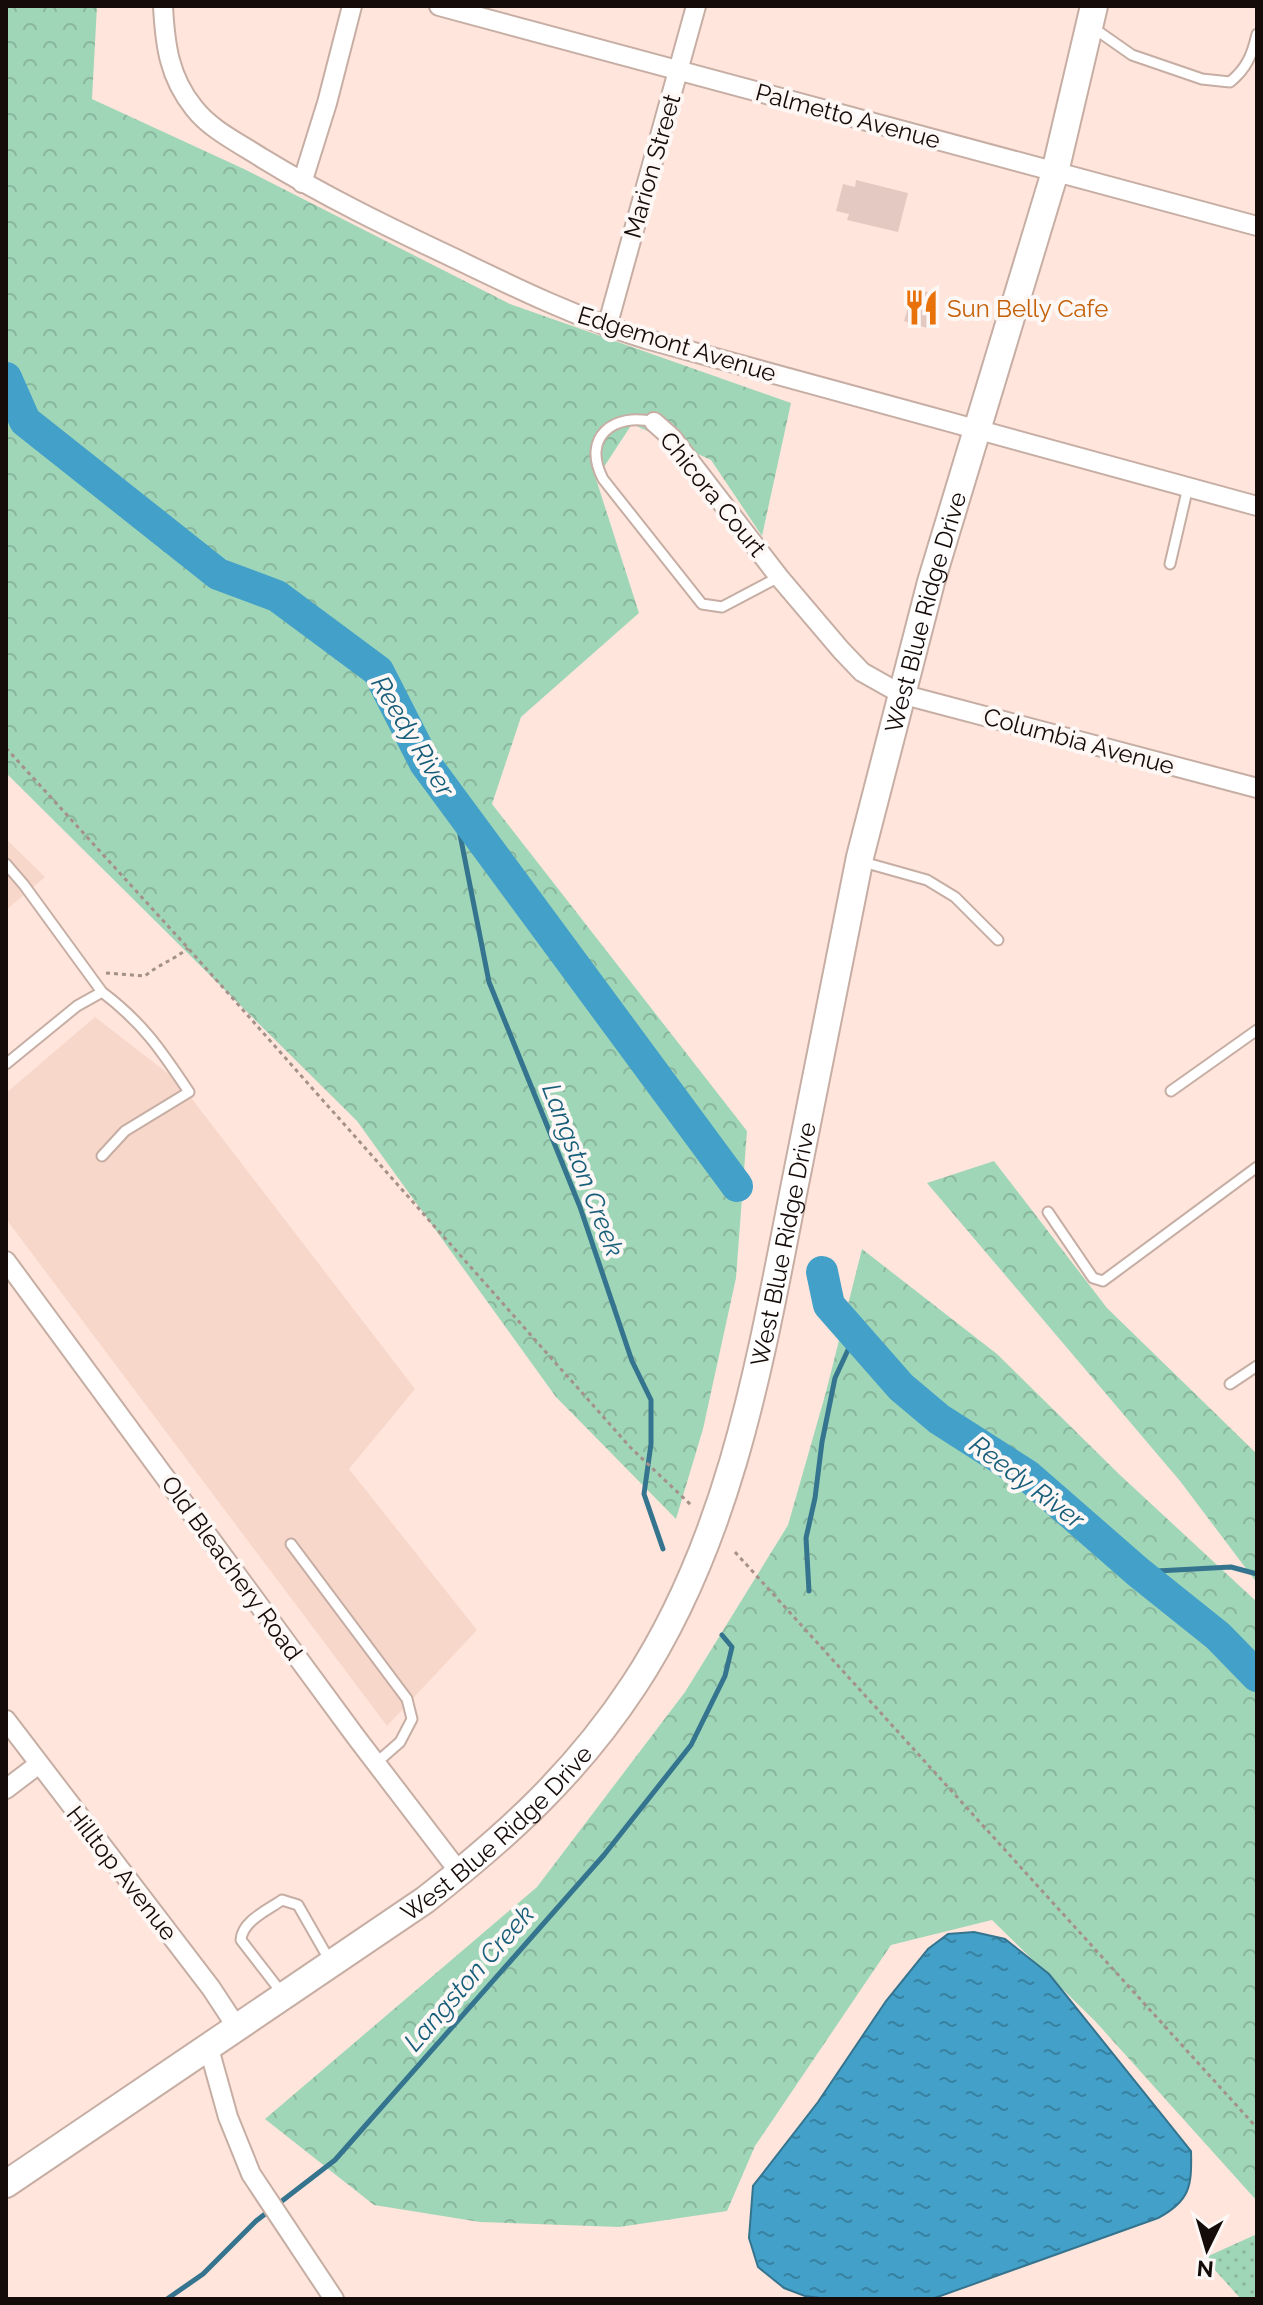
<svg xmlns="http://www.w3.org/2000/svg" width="1263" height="2305" font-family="Raleway,sans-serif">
<defs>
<pattern id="grass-dots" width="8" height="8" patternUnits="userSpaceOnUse" patternTransform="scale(2)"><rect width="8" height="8" fill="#a0d6b8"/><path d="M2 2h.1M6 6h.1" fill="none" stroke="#89b69d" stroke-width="1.8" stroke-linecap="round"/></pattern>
<pattern id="forest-crowns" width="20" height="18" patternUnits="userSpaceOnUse" patternTransform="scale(2)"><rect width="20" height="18" fill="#a0d6b8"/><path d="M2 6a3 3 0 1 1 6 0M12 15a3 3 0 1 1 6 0" fill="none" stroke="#89b69d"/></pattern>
<pattern id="water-ripples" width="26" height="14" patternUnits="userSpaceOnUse" patternTransform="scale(2)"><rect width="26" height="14" fill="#43a0c8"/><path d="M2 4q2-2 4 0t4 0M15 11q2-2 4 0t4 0" fill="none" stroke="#3781a1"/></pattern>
</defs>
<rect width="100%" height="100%" fill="#ffe5db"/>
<path fill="#f8d7cb" d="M6,839L45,877L6,910Z
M95,1017L179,1082L415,1389L349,1469L477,1630L387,1726L6,1219V1093Z"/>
<path fill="url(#grass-dots)" d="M1257,2234V2299H1241L1204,2258Z"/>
<path fill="url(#forest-crowns)" d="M6,6H97L92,99L244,169L510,304L791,403L762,536L711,460L632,424L596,479L639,613L521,717L492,804L747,1131L736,1278L703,1429L676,1519L556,1397L357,1121L6,773Z
M994,1161L1107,1308L1257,1454V1583L1180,1481L927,1183Z
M862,1249L997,1354L1120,1475L1257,1602V2201L1095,2021L992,1920L891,1945L755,2146L727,2211L619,2227L480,2222L374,2205L265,2119L537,1887L685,1692L788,1525L826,1392Z"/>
<path fill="url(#water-ripples)" stroke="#35748f" stroke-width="2" d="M974,1932L1005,1939L1049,1974L1191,2151C1192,2186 1190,2201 1158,2218L932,2299H828L805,2296L784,2288L758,2267L749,2238L753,2186L818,2102L886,2001L928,1949L948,1934Z"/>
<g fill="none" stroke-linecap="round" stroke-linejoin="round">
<path stroke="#35748f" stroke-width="5" d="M454,804L489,982L580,1207L632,1361L651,1400V1444L644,1494L663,1549
M1138,1572L1231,1567L1257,1574
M809,1591L806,1538L815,1498L822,1442L835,1378L854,1337
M167,2299L203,2274L256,2221L335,2160L604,1855L691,1745L725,1676L732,1647L722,1635"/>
<path stroke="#43a0c8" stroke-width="32" d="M6,378L25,421L218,574L277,596L378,671L425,763L737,1186
M822,1272L829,1305L901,1387L939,1419L1028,1476L1138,1572L1218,1636L1257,1676"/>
</g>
<path fill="#e3c9c2" d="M856,180L908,193L898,232L847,220L849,214L836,211L843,184L855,187Z
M914,288L937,295L927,328L904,321Z"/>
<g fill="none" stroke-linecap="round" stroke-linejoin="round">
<defs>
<path id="service" d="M1092,27L1132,55L1202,79L1230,82C1247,68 1252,55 1257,34
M654,422C614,412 581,437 603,479L702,604L722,607L779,577
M1170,564L1188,487
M863,862L927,880L955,897L998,940
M6,864L24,885L102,992
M6,1064L77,1006L102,992C143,1023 161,1050 189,1092L125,1131L102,1156
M1171,1091L1257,1030
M1048,1212L1093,1278L1103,1281L1257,1167
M1230,1384L1257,1366
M291,1544L407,1699L412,1719L400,1742L376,1763
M282,1993L241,1940C242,1921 268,1910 282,1900L298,1905L330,1961"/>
<path id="minor" d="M163,6C165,45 169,77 194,108C211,130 239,143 262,158C324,196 390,228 456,259C518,289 580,319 646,339L1257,506
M439,6L1257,226
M302,183L327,103L352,6
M607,327L696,6
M654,422L672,438L779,577L841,650L862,672L901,694L1257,788
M6,1261L356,1737L460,1873
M6,1720L211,1988L236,2026
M6,1789L39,1764
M208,2045L228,2117L251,2174L334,2299"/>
<g id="secondary">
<path id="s1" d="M6,2184L425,1900C508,1835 576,1773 634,1685C730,1539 760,1363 793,1194C815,1082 838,969 860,857L931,582L1055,172L1094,6"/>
</g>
</defs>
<use href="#service" stroke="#c6aea4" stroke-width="13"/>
<use href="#minor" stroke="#c6aea4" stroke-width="22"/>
<use href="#secondary" stroke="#c6aea4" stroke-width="30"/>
<path stroke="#a49189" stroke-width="3" stroke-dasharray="4 4" stroke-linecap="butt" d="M6,748L188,948L630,1447L692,1506
M106,973L145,976C159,964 174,960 188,948
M735,1552L1257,2128"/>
<use href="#service" stroke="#fff" stroke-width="9"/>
<use href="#minor" stroke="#fff" stroke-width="18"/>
<use href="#secondary" stroke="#fff" stroke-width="26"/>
</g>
<defs>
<symbol id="restaurant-bare" viewBox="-9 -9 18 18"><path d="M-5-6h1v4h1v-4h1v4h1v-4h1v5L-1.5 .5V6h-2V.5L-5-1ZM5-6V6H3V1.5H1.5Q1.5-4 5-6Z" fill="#e8710a" stroke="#fdf7f5" stroke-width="2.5" paint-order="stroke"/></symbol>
</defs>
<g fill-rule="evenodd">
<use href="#restaurant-bare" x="896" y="282" width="51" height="51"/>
</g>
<g text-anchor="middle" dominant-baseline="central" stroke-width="8" stroke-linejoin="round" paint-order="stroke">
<g font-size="24" fill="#150c09" stroke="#fdf7f5">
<text transform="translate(848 116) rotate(15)">Palmetto Avenue</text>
<text transform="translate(652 166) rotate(-74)">Marion Street</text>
<text transform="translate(677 344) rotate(17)">Edgemont Avenue</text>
<text transform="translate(713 494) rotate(51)">Chicora Court</text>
<text stroke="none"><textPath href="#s1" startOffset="1924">West Blue Ridge Drive</textPath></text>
<text transform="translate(1079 741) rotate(15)">Columbia Avenue</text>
<text stroke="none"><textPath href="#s1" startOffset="1276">West Blue Ridge Drive</textPath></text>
<text transform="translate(232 1568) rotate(54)">Old Bleachery Road</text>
<text stroke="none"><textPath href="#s1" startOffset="604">West Blue Ridge Drive</textPath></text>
<text transform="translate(122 1873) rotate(52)">Hilltop Avenue</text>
</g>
<g font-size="24" fill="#c56008" stroke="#fdf7f5" text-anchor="start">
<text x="947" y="308">Sun Belly Cafe</text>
</g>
<g font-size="26" font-style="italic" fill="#175e7a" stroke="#fdf7f5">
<text transform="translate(413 736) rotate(59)">Reedy River</text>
<text transform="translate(583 1170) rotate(69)">Langston Creek</text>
<text transform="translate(1027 1482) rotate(37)">Reedy River</text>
<text transform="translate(469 1978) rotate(-49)">Langston Creek</text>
</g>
</g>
<rect width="1263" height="2305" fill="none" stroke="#150c09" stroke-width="16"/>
<g transform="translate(1207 2249) rotate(185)" stroke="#fdf7f5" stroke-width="6" paint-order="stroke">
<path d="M0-6L14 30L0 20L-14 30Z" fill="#150c09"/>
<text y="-12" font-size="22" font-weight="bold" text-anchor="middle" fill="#150c09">N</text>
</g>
</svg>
